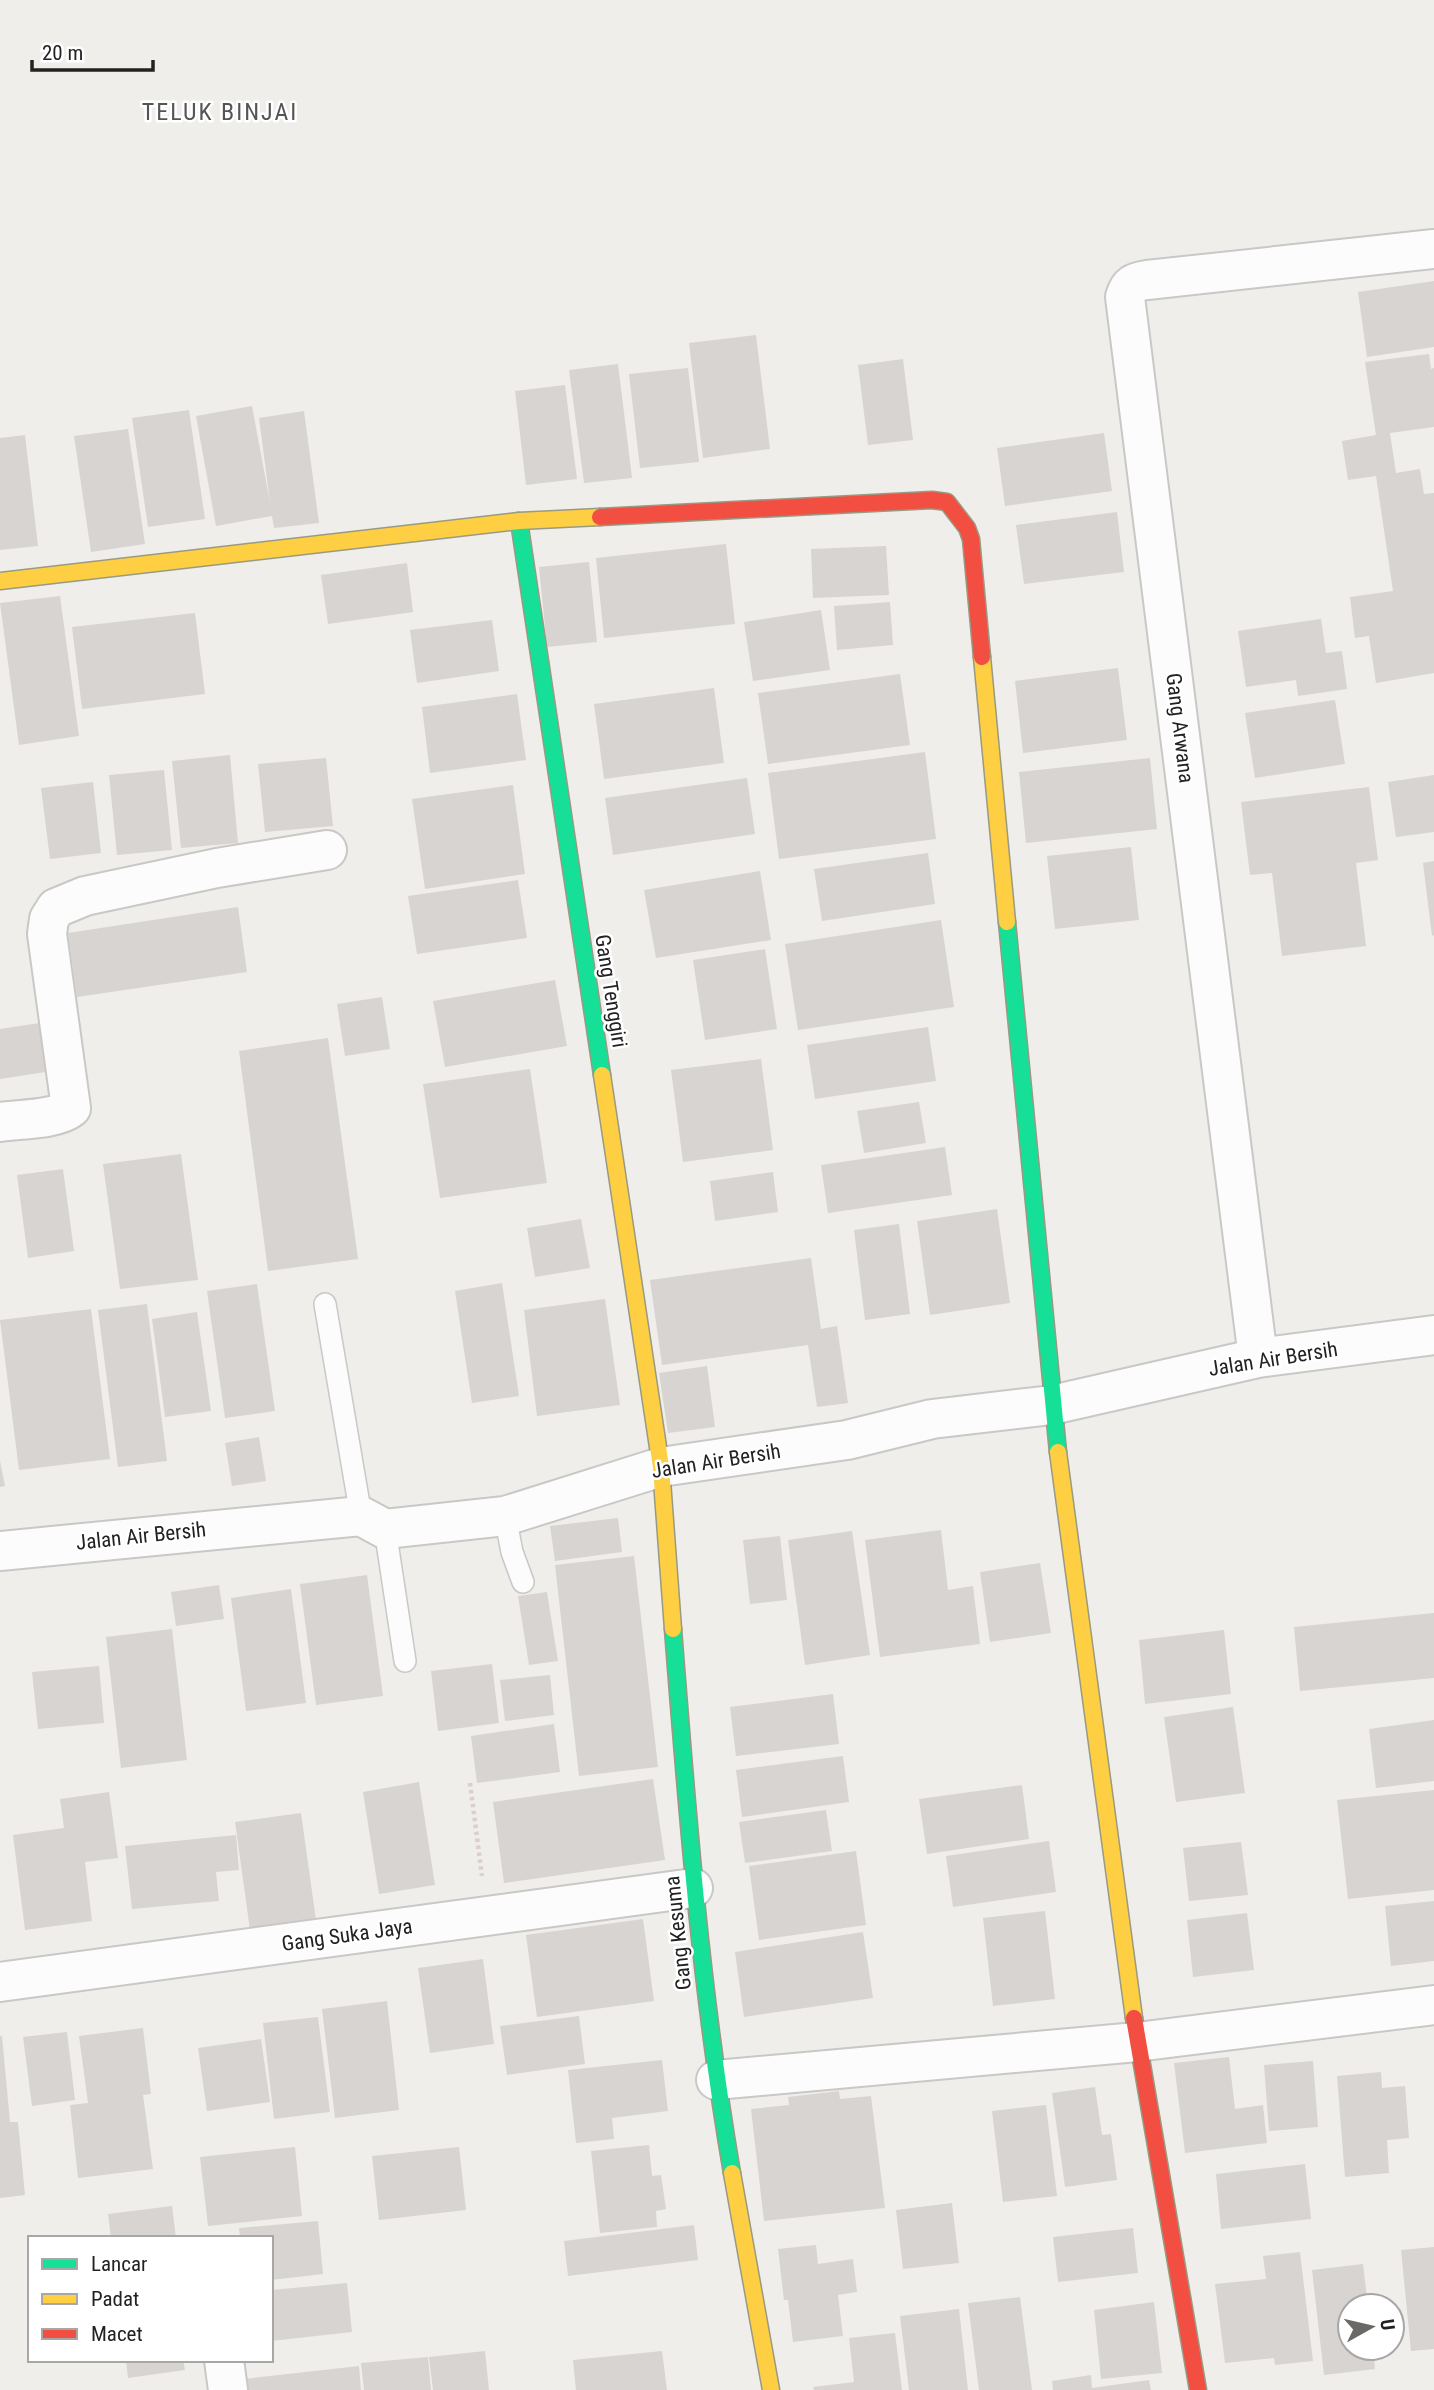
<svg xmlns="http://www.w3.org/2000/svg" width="1434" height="2390" font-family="'Roboto Condensed',sans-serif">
<rect width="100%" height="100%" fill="#f0eeeb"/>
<path fill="#d7d4d2" d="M1434,281V347L1367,357L1358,292Z
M756,335L770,449L703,458L689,343Z
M1429,354L1431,369L1434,368V427L1390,433L1396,473L1420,469L1424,494L1434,493V673L1376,683L1369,636L1355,638L1350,597L1393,591L1376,476L1348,480L1342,441L1376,435L1365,362Z
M903,359L913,440L868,445L858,365Z
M618,364L632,478L584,483L569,370Z
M688,368L699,462L640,468L629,374Z
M565,385L577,479L526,485L515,391Z
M252,406L270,502L259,418L304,411L319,523L274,528L272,516L216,526L196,416Z
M189,410L205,519L148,527L132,418Z
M128,429L145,544L91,552L74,436Z
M1104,433L1112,491L1005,506L997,448Z
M25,435L38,546L0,550V438Z
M1117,512L1124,572L1024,584L1016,525Z
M726,544L735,624L604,638L596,558Z
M886,546L889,595L813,598L811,549Z
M589,562L597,642L547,647L539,567Z
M407,563L413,612L328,624L321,575Z
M60,596L79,736L19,745L0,603Z
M890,602L893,645L837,650L834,606Z
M821,610L830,670L753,681L744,622Z
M195,613L205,694L82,709L72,627Z
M1321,619L1326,653L1342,651L1347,689L1298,696L1296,680L1246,687L1238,631Z
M492,620L499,671L417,683L410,630Z
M1118,668L1127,740L1023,753L1015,681Z
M900,674L910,745L768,764L758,693Z
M714,688L724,763L604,779L594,704Z
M517,694L526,760L430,773L422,707Z
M1335,700L1345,764L1255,778L1245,713Z
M925,752L936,839L779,859L768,773Z
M230,755L238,843L181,848L172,761Z
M326,758L333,826L265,832L258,764Z
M1150,758L1157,829L1026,843L1019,772Z
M164,770L172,850L117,855L109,775Z
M1434,775V832L1396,837L1388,782Z
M747,778L755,834L613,855L605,798Z
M93,782L101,853L50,859L41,788Z
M513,785L525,874L425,889L412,799Z
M1369,787L1378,860L1356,863L1366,946L1282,956L1272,873L1250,875L1241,802Z
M1131,847L1139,920L1055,929L1047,856Z
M928,853L935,904L822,921L814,869Z
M1434,861V935L1432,936L1423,863Z
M760,871L771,940L656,958L644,890Z
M518,880L527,938L417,954L408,896Z
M238,907L247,972L77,997L68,933Z
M941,920L954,1007L798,1030L785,944Z
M765,949L777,1029L705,1040L693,960Z
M555,980L567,1046L445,1067L433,1001Z
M382,997L390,1049L345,1056L337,1004Z
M46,1022L52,1071L0,1079V1029Z
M928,1027L936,1081L815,1099L807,1045Z
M328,1038L358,1259L268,1271L239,1051Z
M761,1059L773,1150L683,1162L671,1070Z
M530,1069L547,1183L440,1198L423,1084Z
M919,1102L926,1143L864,1153L857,1111Z
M945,1147L952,1195L828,1213L821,1165Z
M181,1154L198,1280L120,1289L103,1164Z
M63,1169L74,1251L28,1258L17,1175Z
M773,1172L778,1212L715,1221L710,1181Z
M997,1209L1010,1303L930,1315L917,1221Z
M581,1219L590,1268L535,1277L527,1228Z
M899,1224L910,1314L865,1320L854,1230Z
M811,1258L821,1329L837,1326L848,1403L817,1407L808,1345L662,1365L650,1280Z
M502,1283L519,1396L472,1403L455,1291Z
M257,1284L275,1411L225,1418L207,1291Z
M605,1299L620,1405L537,1416L524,1310Z
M147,1304L167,1461L118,1467L98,1310Z
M91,1309L110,1459L19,1470L0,1320Z
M197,1312L211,1411L165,1417L152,1319Z
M707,1366L715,1427L668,1433L659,1373Z
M259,1437L266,1481L232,1486L225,1443Z
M0,1461L5,1486L0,1487Z
M618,1518L622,1552L555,1561L550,1526Z
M941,1530L948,1590L973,1586L980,1644L880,1657L865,1540Z
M852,1531L870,1655L805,1665L788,1540Z
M780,1536L787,1600L750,1604L743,1540Z
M634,1556L658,1767L579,1776L555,1565Z
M1040,1563L1051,1633L990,1642L980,1572Z
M367,1575L383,1696L316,1705L300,1584Z
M219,1585L224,1619L176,1626L171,1592Z
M291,1589L306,1703L246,1711L231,1598Z
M547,1592L558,1661L529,1665L518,1596Z
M1434,1613V1678L1300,1691L1294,1627Z
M172,1629L187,1760L121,1768L106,1637Z
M1224,1630L1231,1694L1145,1704L1139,1640Z
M492,1664L499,1723L438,1731L431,1671Z
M99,1666L104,1723L38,1729L32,1672Z
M550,1675L554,1715L505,1721L500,1680Z
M833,1694L839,1744L736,1756L730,1707Z
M1233,1707L1245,1793L1176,1802L1164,1717Z
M1434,1720V1781L1376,1788L1369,1729Z
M554,1724L560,1772L477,1783L471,1736Z
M843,1756L849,1802L742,1817L736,1770Z
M653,1779L665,1860L504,1883L493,1802Z
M419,1782L435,1885L379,1894L363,1792Z
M1022,1785L1029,1839L927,1854L919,1799Z
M1434,1790V1890L1348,1899L1337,1800Z
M109,1792L118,1858L85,1862L92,1921L25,1930L13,1835L64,1828L60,1799Z
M826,1810L832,1851L745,1863L739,1822Z
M301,1813L316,1920L250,1930L235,1822Z
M236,1835L239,1870L216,1872L219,1901L132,1909L125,1846Z
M1049,1841L1056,1892L953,1907L946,1856Z
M1241,1842L1248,1895L1189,1901L1183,1848Z
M856,1851L866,1925L759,1940L749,1866Z
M1434,1901V1961L1391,1966L1385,1906Z
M1045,1911L1055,1999L993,2006L983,1918Z
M1247,1913L1254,1970L1193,1977L1187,1920Z
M643,1919L654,2001L537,2017L526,1935Z
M863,1932L873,1998L744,2017L735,1952Z
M483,1959L494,2044L430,2053L418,1968Z
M387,2001L399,2110L335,2118L322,2009Z
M579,2016L585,2064L507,2075L500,2026Z
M318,2017L330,2112L274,2119L263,2023Z
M143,2028L151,2094L143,2095L153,2169L78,2178L70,2105L88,2103L79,2036Z
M67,2032L75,2100L32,2106L23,2037Z
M0,2036H2L10,2122H18L25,2195L0,2198Z
M261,2039L270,2102L207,2111L198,2048Z
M1229,2057L1235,2109L1263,2105L1267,2143L1185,2153L1174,2063Z
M662,2060L668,2111L612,2118L614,2139L576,2143L568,2070Z
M1313,2061L1318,2127L1269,2131L1264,2065Z
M1381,2072L1382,2088L1405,2086L1409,2138L1387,2140L1389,2173L1345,2177L1337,2076Z
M1095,2087L1102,2135L1111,2134L1117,2180L1065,2187L1052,2093Z
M839,2091L840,2099L871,2096L885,2208L764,2221L751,2109L789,2105L788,2097Z
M1046,2105L1057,2196L1003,2202L992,2111Z
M649,2145L652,2176L661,2175L666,2209L656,2211L657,2227L600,2233L591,2151Z
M295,2147L302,2216L208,2226L200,2157Z
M459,2147L466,2210L379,2220L372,2156Z
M1305,2164L1311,2219L1221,2229L1216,2174Z
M952,2203L959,2263L903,2269L896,2210Z
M172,2206L176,2238H111L108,2214Z
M318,2221L323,2274L271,2280V2238H240L239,2228Z
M694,2225L698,2260L568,2276L564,2241Z
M1133,2228L1138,2273L1058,2282L1053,2237Z
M816,2245L818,2264L853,2259L857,2292L838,2295L843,2336L793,2342L788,2300H784L778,2249Z
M1434,2247V2349L1411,2351L1401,2250Z
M1300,2252L1313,2361L1275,2365L1274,2358L1225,2363L1215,2284L1266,2279L1263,2256Z
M1363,2264L1368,2306H1350V2348H1373L1375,2369L1324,2375L1312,2270Z
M347,2283L352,2332L271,2341V2290Z
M1020,2297L1032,2390H979L968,2303Z
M1154,2302L1162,2373L1101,2379L1094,2310Z
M959,2309L968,2390H909L900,2316Z
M895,2333L902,2390H814L813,2387L854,2382L849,2338Z
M485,2351L489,2390H433L429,2357Z
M662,2351L667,2390H576L573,2360Z
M428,2357L431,2390H364L361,2363Z
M126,2360H183L185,2370L128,2378Z
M359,2366L361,2390H236L235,2380Z
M1091,2375L1092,2388L1149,2380L1151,2390H1053L1052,2381Z"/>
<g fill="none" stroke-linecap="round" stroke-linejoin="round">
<defs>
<path id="lane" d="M325,1304L361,1516
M505,1516L512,1552L523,1582
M385,1529L405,1661"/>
<path id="street" d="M0,1122C19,1119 56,1120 71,1108L47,934L49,919L56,908L85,896L217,868L327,850
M1258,1358L1125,297C1129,284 1134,282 1147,280L1434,249
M0,1551L361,1516L385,1529L505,1516L661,1467L847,1440L932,1419L1052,1405L1258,1358L1434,1335
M0,1982L693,1888
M716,2080L1137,2042L1434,2005
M224,2360L228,2390"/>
<path id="fast" d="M519,521L602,1075
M1007,922L1058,1452
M673,1629C687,1811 701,1993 732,2173"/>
<path id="slow" d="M0,581L519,521L600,517
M982,657L1007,922
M602,1075L661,1467L673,1629
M1058,1452L1134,2018
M732,2173L771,2390"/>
<path id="jam" d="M600,517L932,500L947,502L967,528L971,539L982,657
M1134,2018L1198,2390"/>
</defs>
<use href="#lane" stroke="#c9c8c7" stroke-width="24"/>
<use href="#street" stroke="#c9c8c7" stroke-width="42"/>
<use href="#fast" stroke="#999a82" stroke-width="19"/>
<use href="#slow" stroke="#999a82" stroke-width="19"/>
<use href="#jam" stroke="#999a82" stroke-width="19"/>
<path stroke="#dccecd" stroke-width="4.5" stroke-dasharray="3.5 3.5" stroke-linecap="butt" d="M470,1783L482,1876"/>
<use href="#lane" stroke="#fdfcfc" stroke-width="21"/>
<use href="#street" stroke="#fdfcfc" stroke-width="38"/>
<use href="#fast" stroke="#16e098" stroke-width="16"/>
<use href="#slow" stroke="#ffcf43" stroke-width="16"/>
<use href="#jam" stroke="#f24e42" stroke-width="16"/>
</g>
<g text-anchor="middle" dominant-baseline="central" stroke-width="5" stroke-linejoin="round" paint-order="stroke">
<g font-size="21" fill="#222" stroke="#fff">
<text transform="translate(1180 728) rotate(83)">Gang Arwana</text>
<text transform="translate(611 991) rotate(81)">Gang Tenggiri</text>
<text transform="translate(1273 1359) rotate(-9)">Jalan Air Bersih</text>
<text transform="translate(716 1461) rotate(-9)">Jalan Air Bersih</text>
<text transform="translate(141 1536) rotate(-6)">Jalan Air Bersih</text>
<text transform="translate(678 1933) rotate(-96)">Gang Kesuma</text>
<text transform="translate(347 1935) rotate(-8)">Gang Suka Jaya</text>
</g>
<g font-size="24" letter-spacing="2" fill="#555" stroke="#fff">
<text x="220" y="112">TELUK BINJAI</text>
</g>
</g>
<rect x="28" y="2236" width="245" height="126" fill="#ffffff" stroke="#a7a7a7" stroke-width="2"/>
<rect x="42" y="2259" width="35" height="10" fill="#16e098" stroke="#a7a7a7" stroke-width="2"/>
<text x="91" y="2271" font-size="21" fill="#222222">Lancar</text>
<rect x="42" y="2294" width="35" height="10" fill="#ffcf43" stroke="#a7a7a7" stroke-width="2"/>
<text x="91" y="2306" font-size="21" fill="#222222">Padat</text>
<rect x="42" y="2329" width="35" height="10" fill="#f24e42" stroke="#a7a7a7" stroke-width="2"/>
<text x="91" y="2341" font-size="21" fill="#222222">Macet</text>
<g transform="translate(1371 2327) rotate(82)"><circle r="33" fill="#ffffff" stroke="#a7a7a7" stroke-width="2"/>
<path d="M0-5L12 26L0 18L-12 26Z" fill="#6a6968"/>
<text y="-10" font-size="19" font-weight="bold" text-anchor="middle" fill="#222222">U</text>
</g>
<path d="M32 60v10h121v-10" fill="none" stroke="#222222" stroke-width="3.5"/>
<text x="42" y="60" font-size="21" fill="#222222" stroke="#ffffff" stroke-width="5" paint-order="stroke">20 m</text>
</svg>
